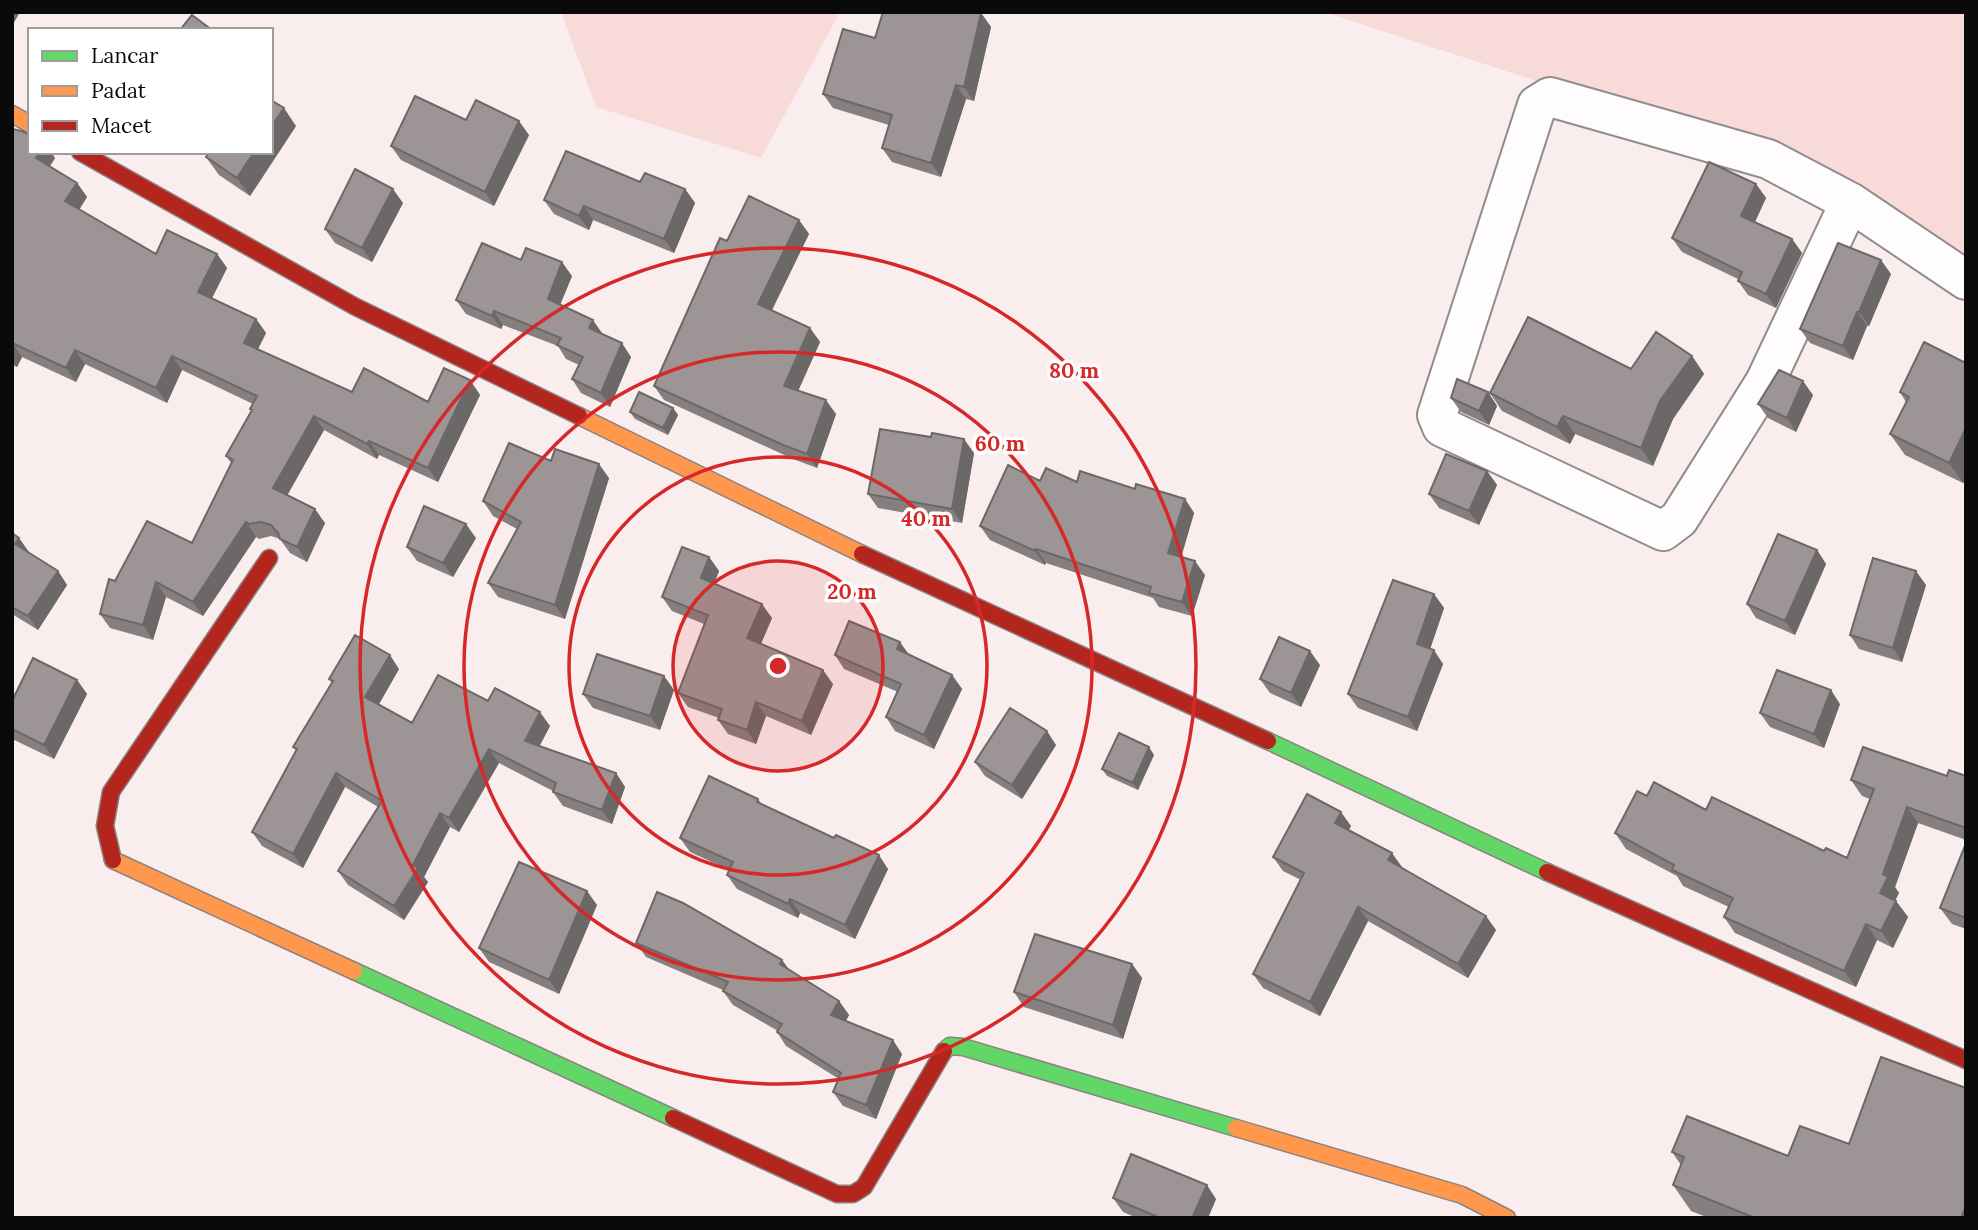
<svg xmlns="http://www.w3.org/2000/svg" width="1978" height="1230" font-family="Lora,serif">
<rect width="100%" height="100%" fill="#faeded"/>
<path fill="#f8dad8" d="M561,12H840L761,158L596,107Z
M1324,12H1966V279L1832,177Z"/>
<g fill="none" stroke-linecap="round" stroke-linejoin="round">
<defs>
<path id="street" d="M1850,202L1765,382L1679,519L1663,531L1442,427L1437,415L1537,105L1550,97L1768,159L1850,202L1966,280"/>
<path id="fast" d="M1268,741L1547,872
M354,971L673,1118
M944,1051L950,1046L963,1047L1236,1128"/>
<path id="slow" d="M12,114L30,124
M579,416L862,554
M113,860L354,971
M1236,1128L1462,1195L1507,1218"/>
<path id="jam" d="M80,152L354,306L579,416
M862,554L1268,741
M113,860L105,826L111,792L269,558
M1547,872L1966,1060
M673,1118L837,1194H853L864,1187L944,1051"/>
</defs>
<use href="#street" stroke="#928c8c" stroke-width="42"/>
<use href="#fast" stroke="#898383" stroke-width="19"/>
<use href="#slow" stroke="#898383" stroke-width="19"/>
<use href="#jam" stroke="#898383" stroke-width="19"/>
<use href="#street" stroke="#fefcfc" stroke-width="38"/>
<use href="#fast" stroke="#63d668" stroke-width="16"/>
<use href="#slow" stroke="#ff974d" stroke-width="16"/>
<use href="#jam" stroke="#b3261e" stroke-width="16"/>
</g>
<path fill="#867f80" d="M981,13L991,27L974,101L966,99L941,177L892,162L882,148L889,125L833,108L823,94L875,38Z
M466,120L529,135L494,206L401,160L391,146Z
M296,126L250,196L219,175L206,157Z
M12,129L55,158L50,166L77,183L87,197L79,210L156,254H217L227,268L212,298L256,319L266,333L258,349L352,392L428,402L470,380L480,395L438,482L379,455L377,459L324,430L287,495L325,523L307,562L290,553L280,539L271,536L259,539L256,537L203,616L166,597L153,640L110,628L100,614L115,581L192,543L232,464L226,456L252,411L250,409L253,404L182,370L167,403L85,364L76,382L22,357L17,367L12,365Z
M640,182L685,189L695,203L674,253L593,220L589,230L554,214L544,200Z
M1756,184L1766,198L1755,222L1792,239L1802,253L1776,308L1748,295L1738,281V279L1682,252L1672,238Z
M403,203L372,262L335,243L325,229Z
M799,220L809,234L772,310L810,328L820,342L798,391L836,414L817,468L793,459L664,400L654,386L727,241Z
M521,260L572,276L560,305L602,333L631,357L610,407L581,393L572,379L579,365L566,359L558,346L503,325L501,329L466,314L456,300Z
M1891,274L1869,326H1867L1853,360L1810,343L1800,329Z
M1692,356L1704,374L1673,419L1653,466L1575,434L1570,444L1502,411L1490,393L1631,369Z
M1966,363V478L1963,483L1905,455L1890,434L1906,402L1900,392Z
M1488,392L1497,406L1489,425L1461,412L1451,398Z
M1813,395L1796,432L1768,418L1758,404Z
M673,408L678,415L668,435L635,419L630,412Z
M974,453L962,523L878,508L868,494Z
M551,461L609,478L565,619L498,597L488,583L517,529L493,516L483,501Z
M1487,471L1497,485L1479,525L1439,508L1429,494Z
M1040,481L1077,482L1135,489L1185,499L1194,513L1181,557L1205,575L1192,616L1159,607L1153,598L1046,563L1045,565L990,540L980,526Z
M12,533L19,538L29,553L58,571L67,585L38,630L12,614Z
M476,538L453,577L417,561L407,547Z
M1817,550L1826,564L1795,635L1756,618L1747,604Z
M709,557L719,571L714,583L772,618L761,644L833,684L811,735L766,716L756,744L728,734L718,720L719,718L688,707L678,693L704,624L672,611L662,597Z
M1926,585L1902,662L1859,649L1850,635Z
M1434,594L1444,608L1430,649L1443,664L1417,731L1358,708L1348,694Z
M908,654L952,675L962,689L934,749L895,731L886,717L898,692L844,669L835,655Z
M1320,665L1301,707L1270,693L1260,679Z
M399,669L379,704L412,723L488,701L550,726L539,746L616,773L625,787L612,824L563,806L553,792V791L499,763L459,832L450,827L424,877L428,882L404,920L348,885L338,871L378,807L345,787L303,868L262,846L252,832L296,750L293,747L332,683L329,679Z
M664,676L674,690L660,730L593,708L583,694Z
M77,680L87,694L54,759L12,739V729Z
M1840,704L1824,748L1770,727L1760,713Z
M1056,745L1022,799L985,776L975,762Z
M1154,755L1138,790L1107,776L1102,769Z
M1966,776V840L1918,823L1895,887L1899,893L1895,900L1908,917L1893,948L1877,940L1856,987L1735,933L1724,917L1729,907L1683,886L1677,876L1626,849L1615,833L1647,796L1706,810L1847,858L1870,799L1862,796L1851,780Z
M758,799L762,805L888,869L855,939L800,913L798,918L737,889L727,875L729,870L690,852L680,838Z
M1351,826L1348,830L1402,867L1496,930L1468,978L1368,921L1320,1016L1263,988L1253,974L1301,880L1283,871L1273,857Z
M1966,843V929L1952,924L1940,908Z
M597,905L559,994L489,962L479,948Z
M636,943L782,960L790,971L839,1001L849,1015L846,1021L902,1054L876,1119L843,1106L833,1092L839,1079L786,1046L777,1032L778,1031L733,1005L723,991V990L646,957Z
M1132,964L1142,978L1123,1039L1024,1007L1014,992Z
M1672,1152L1788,1156L1966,1218H1709L1691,1211L1673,1185L1681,1165Z
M1113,1198L1216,1199L1208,1218H1137L1123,1212Z"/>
<path fill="#6d6868" d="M12,12H20L12,26Z
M981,13L991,27L974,101L964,87Z
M956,85L966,99L941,177L931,163Z
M284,108L296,126L250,196L237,178L254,152H271V127Z
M519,121L529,135L494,206L485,192Z
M40,152H51L55,158L46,172L36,158Z
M77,183L87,197L75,216L65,201Z
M1756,184L1766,198L1751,230L1741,216Z
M393,189L403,203L372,262L362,248Z
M685,189L695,203L674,253L664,239Z
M584,206L593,220L589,230L579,216Z
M799,220L809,234L768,318L758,304Z
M1792,239L1802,253L1776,308L1766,294Z
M217,254L227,268L208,306L198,292Z
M1881,260L1891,274L1869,326L1859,312Z
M562,262L572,276L557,312L548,299Z
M494,311L503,325L501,329L492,316Z
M1857,312L1867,326L1853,360L1843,346Z
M256,319L266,333L254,357L244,343Z
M593,320L602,333L598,341L589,328Z
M810,328L820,342L794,400L784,386Z
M12,343L22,357L17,367L12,361Z
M622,343L631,357L610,407L601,393Z
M75,350L85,364L76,382L66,368Z
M172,356L182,370L167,403L156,388Z
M1692,356L1704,374L1673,419L1653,466L1641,448L1660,401Z
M470,380L480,395L438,482L428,468Z
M1803,381L1813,395L1796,432L1787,418Z
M1488,392L1497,406L1489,425L1479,411Z
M826,400L836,414L817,468L807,454Z
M673,408L678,415L668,435L663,428Z
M314,416L324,430L283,503L273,488Z
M1563,416L1575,434L1570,444L1557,427Z
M1966,428V478L1963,483L1949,463Z
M964,439L974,453L962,523L952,509Z
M369,441L379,455L377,459L367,444Z
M599,464L609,478L565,619L555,605Z
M1487,471L1497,485L1479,525L1469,511Z
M1185,499L1194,513L1178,568L1168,553Z
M315,509L325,523L307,562L297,547Z
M246,522L256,537L203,616L193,602Z
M466,524L476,538L453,577L443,563Z
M19,538L29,552L25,558L15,544Z
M1036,549L1046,563L1045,565L1035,551Z
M1817,550L1826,564L1795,635L1785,621Z
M709,557L719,571L711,592L701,578Z
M1195,561L1205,575L1192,616L1182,602Z
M58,571L67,585L38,630L28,616Z
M1916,571L1926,585L1902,662L1893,648Z
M156,582L166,597L153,640L143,625Z
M1434,594L1444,608L1427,658L1417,644Z
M762,604L772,618L757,652L747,638Z
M900,642L910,656L897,649Z
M1434,650L1443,664L1417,731L1408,717Z
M1310,651L1320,665L1301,707L1291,693Z
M390,655L399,669L375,711L365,697Z
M823,670L833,684L811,735L802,721Z
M952,675L962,689L934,749L924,735Z
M664,676L674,690L660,730L650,716Z
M77,680L87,694L54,759L44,745Z
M1831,690L1840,704L1824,748L1814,734Z
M756,702L766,716L756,744L747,730Z
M540,712L550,726L535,755L525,741Z
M1047,731L1056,745L1022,799L1012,785Z
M1149,747L1154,755L1138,790L1133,783Z
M489,749L499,763L459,832L449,818Z
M336,773L345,787L303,868L293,854Z
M616,773L625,787L612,824L602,810Z
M1907,807L1918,823L1895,887L1899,893L1891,909L1880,893L1883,874Z
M1341,812L1351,826L1345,837L1335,823Z
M440,813L450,827L424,877L428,882L404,920L394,906L413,865Z
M1392,853L1402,867L1388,860Z
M879,855L888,869L855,939L845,925Z
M587,891L597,905L559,994L549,980Z
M790,899L800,913L798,918L788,904Z
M1896,901L1908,917L1893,948L1881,931Z
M1358,907L1368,921L1320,1016L1310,1002Z
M1486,916L1496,930L1468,978L1458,964Z
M1866,924L1877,940L1856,987L1844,971Z
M782,960L792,974L780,964Z
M1132,964L1142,978L1123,1039L1113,1025Z
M839,1001L849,1015L841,1029L831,1015Z
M893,1040L902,1054L876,1119L866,1105Z
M1207,1185L1216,1199L1208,1218H1192Z
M1966,1206V1218H1961Z"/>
<path fill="#9c9495" stroke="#6d6868" stroke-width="2" d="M883,12L981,13L964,87L956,85L931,163L882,148L892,115L823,94L843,29L875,38Z
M192,15L212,30H180Z
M415,96L466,120L476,100L519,121L485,192L391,146Z
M271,100L284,108L271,127Z
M12,129L22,131L30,135V152H40L36,158L77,183L65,201L156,254L167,230L217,254L198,292L256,319L244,343L352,392L364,368L428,402L444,368L470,380L428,468L369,441L367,444L314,416L273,488L315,509L297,547L280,539L278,533L271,525L261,522L249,524L246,522L193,602L156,582L143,625L100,614L109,579L115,581L147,521L192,543L233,460L226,456L252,410L250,409L257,396L172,356L156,388L75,350L66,368L12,343Z
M566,151L640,182L645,173L685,189L664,239L584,206L579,216L544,200Z
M209,152H254L237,178L206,157Z
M1709,162L1756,184L1741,216L1792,239L1766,294L1738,281L1742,272L1672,238Z
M355,169L393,189L362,248L325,229Z
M749,196L799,220L758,304L810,328L784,386L826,400L807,454L783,445L654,386L720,238L727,241Z
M482,243L521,260L526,248L562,262L548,299L593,320L589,328L622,343L601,393L572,379L583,357L557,345L561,338L494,311L492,316L456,300Z
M1838,243L1881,260L1859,312H1857L1843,346L1800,329Z
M1528,317L1631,369L1656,332L1692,356L1660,401L1641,448L1563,416L1557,427L1490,393Z
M1924,342L1966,363V428L1949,463L1890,434L1909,397L1900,392Z
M1779,370L1803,381L1787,418L1758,404Z
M1457,379L1488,392L1479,411L1451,398Z
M639,392L673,408L663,428L630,412Z
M880,429L931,437L932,433L964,439L952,509L868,494Z
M509,443L551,461L555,449L599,464L555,605L488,583L521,522L483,501Z
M1446,454L1487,471L1469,511L1429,494Z
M1008,465L1040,481L1046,468L1077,482L1080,471L1135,489L1136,484L1185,499L1168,553L1195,561L1182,602L1149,593L1151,587L1036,549L1035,551L980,526Z
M424,506L466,524L443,563L407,547Z
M12,533L19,538L15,544L58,571L28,616L12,607Z
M1778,534L1817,550L1785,621L1747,604Z
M682,547L709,557L701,578L762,604L747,638L823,670L802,721L756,702L747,730L718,720L722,709L678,693L708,615L662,597Z
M1873,558L1916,571L1893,648L1850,635Z
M1393,580L1434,594L1417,644L1434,650L1408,717L1348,694Z
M849,621L900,642L897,649L952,675L924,735L886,717L901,684L835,655Z
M355,635L390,655L365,697L412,723L438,675L488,701L495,688L540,712L525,741L616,773L602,810L553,792L556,783L489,749L449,818L440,813L413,865L418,868L394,906L338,871L382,801L336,773L293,854L252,832L297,749L293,747L333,681L329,679Z
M1279,637L1310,651L1291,693L1260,679Z
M597,654L664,676L650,716L583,694Z
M33,658L77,680L44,745L12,729V701Z
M1777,670L1831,690L1814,734L1760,713Z
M1010,708L1047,731L1012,785L975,762Z
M1119,733L1149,747L1133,783L1102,769Z
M1863,747L1947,776L1949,770L1966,776V828L1907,807L1883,874L1888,877L1880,893L1896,901L1881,931L1866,924L1844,971L1724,917L1733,898L1672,870L1674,865L1615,833L1637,791L1647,796L1654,782L1706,810L1712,797L1824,851L1826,848L1847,858L1874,789L1851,780Z
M709,776L758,799L757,802L834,838L836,835L879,855L845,925L790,899L788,904L727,875L733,862L680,838Z
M1307,794L1341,812L1335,823L1392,853L1388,860L1486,916L1458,964L1358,907L1310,1002L1253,974L1304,873L1273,857Z
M1966,843V918L1940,908Z
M519,862L587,891L549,980L479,948Z
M657,892L683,903L782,960L780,964L839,1001L831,1015L893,1040L866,1105L833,1092L841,1073L777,1032L782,1024L723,991L728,982L636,943Z
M1035,934L1132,964L1113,1025L1014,992Z
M1881,1057L1966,1088V1206L1961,1218H1755L1673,1185L1684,1157L1672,1152L1687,1116L1788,1156L1800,1126L1849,1144Z
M1131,1154L1207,1185L1192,1218H1160L1113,1198Z"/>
<circle cx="778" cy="666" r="105" fill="#d62828" fill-opacity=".12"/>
<g fill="none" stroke="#d62828" stroke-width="3.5">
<circle cx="778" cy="666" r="105"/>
<circle cx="778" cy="666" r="209"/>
<circle cx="778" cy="666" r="314"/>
<circle cx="778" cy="666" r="418"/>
</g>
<circle cx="778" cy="666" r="10" fill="#d62828" stroke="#fff" stroke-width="3.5"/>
<g font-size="21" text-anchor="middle" font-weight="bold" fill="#d62828" stroke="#fff" stroke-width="7" stroke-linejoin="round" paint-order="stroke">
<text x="1074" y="378">80 m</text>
<text x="1000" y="451">60 m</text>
<text x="926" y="526">40 m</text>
<text x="852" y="599">20 m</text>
</g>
<rect width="1978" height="1230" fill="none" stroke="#0a0a0a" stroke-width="28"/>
<rect x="28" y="28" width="245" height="126" fill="#ffffff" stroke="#9d9d9d" stroke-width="2"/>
<rect x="42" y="51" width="35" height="10" fill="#63d668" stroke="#9d9d9d" stroke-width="2"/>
<text x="91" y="63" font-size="21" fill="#0a0a0a">Lancar</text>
<rect x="42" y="86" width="35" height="10" fill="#ff974d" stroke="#9d9d9d" stroke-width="2"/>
<text x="91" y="98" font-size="21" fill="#0a0a0a">Padat</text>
<rect x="42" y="121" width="35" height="10" fill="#b3261e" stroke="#9d9d9d" stroke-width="2"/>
<text x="91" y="133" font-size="21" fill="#0a0a0a">Macet</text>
</svg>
